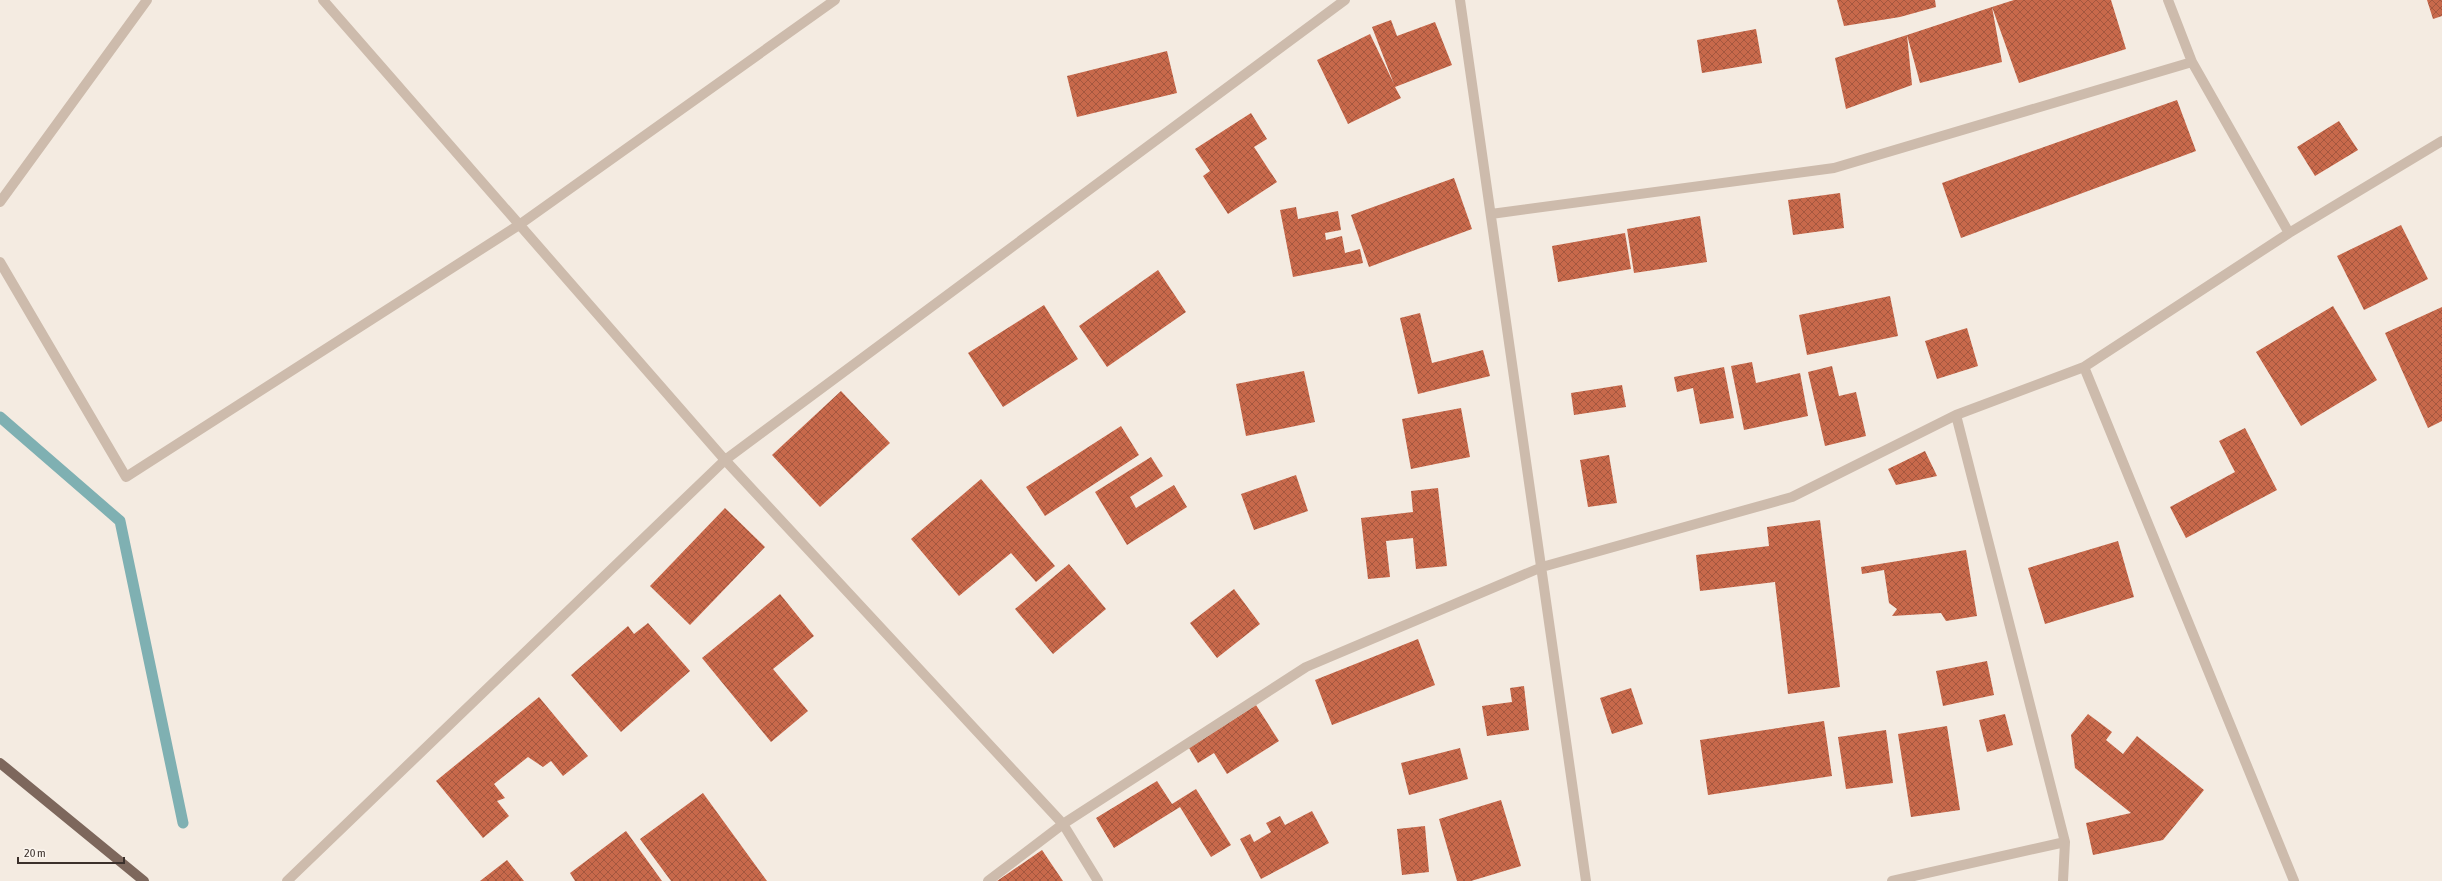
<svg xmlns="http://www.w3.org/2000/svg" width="2442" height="881" font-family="'Asap Condensed',sans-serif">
<defs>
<pattern id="building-cross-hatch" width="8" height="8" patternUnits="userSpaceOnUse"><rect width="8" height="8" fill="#c8694b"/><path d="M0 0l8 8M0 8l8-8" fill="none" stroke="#a4573f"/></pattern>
</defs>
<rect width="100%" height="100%" fill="#f4ebe1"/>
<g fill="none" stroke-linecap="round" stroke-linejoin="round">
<path stroke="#7fb0b2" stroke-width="11" d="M0,417L120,521L183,823"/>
</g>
<path fill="url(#building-cross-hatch)" d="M1837,0H1935L1936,7L1900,17L1844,26Z
M2014,0H2111L2126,49L2019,83L1992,7Z
M2427,0H2442V16L2433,19Z
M1992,7L2002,62L1920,83L1907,35Z
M1391,20L1397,36L1435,22L1452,65L1395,87L1401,98L1348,124L1317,60L1370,34L1394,84L1372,27Z
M1756,29L1762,63L1702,73L1697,40Z
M1907,35L1912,85L1846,109L1835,58Z
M1167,51L1177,93L1077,117L1067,76Z
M2177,100L2196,151L1961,238L1942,183Z
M1251,113L1267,139L1254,147L1277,182L1228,214L1203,176L1210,171L1195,149Z
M2339,121L2358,150L2315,176L2297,147Z
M1454,178L1472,229L1369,267L1351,215Z
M1840,193L1844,228L1793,235L1788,200Z
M1296,207L1298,219L1338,211L1341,230L1325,233L1326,240L1342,236L1345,253L1360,249L1363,263L1293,277L1280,210Z
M1700,216L1707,262L1634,273L1627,229Z
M2401,225L2428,279L2364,310L2337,256Z
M1625,233L1631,269L1558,282L1552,246Z
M1158,270L1186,312L1107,367L1079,326Z
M1890,296L1898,336L1807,355L1799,315Z
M1044,305L1078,359L1003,407L968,353Z
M2333,306L2377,380L2301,426L2256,352Z
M2442,307V421L2428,428L2385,333Z
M1420,313L1432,363L1483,350L1490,376L1418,394L1400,318Z
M1967,328L1978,366L1937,379L1925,341Z
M1752,362L1756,383L1800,373L1808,416L1744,430L1731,366Z
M1832,366L1839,396L1856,392L1866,436L1825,446L1808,372Z
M1724,367L1734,418L1700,424L1693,388L1677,392L1674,377Z
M1304,371L1315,422L1246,436L1236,384Z
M1622,385L1626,407L1574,415L1571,393Z
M841,391L890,443L820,507L772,455Z
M1461,408L1470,457L1411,469L1402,419Z
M1121,426L1139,455L1045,516L1026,487Z
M2245,428L2277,490L2186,538L2170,507L2235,472L2219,441Z
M1925,451L1937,476L1896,485L1888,469Z
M1609,455L1617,503L1588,507L1580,460Z
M1151,457L1163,476L1130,497L1136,508L1174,485L1187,507L1127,545L1095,492Z
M1296,475L1308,511L1254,530L1241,494Z
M981,479L1055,566L1036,582L1011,553L959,596L911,539Z
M1438,488L1447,566L1416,569L1413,538L1386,541L1390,577L1368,579L1361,518L1413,512L1411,491Z
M725,508L765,547L690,625L650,586Z
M1820,520L1840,687L1788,694L1775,582L1700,591L1696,555L1769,546L1767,527Z
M2118,541L2134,597L2045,624L2028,568Z
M1966,550L1977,616L1946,621L1941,613L1892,616L1897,609L1889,603L1884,570L1862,574L1861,567Z
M1069,564L1106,609L1053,654L1015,609Z
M1234,589L1260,624L1217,658L1190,623Z
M780,594L814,636L773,669L808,711L771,742L702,658Z
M648,623L690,671L621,732L571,675L628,626L634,634Z
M1418,639L1435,685L1332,725L1315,680Z
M1987,661L1994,695L1943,706L1936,671Z
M1524,686L1529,730L1487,736L1482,706L1512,702L1510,688Z
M1631,688L1643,724L1612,734L1600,698Z
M539,697L588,756L563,776L551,761L543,767L528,757L494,784L505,798L497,801L509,816L483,838L436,781Z
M1256,705L1279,741L1227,774L1214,753L1198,763L1189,748Z
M2005,714L2013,745L1987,752L1979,720Z
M2088,714L2112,732L2106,740L2123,754L2137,736L2204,790L2163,840L2093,855L2086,823L2131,813L2075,768L2071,735Z
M1824,721L1832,776L1708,795L1700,740Z
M1947,726L1960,810L1911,817L1898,734Z
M1886,730L1893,783L1846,789L1838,737Z
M1460,748L1468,779L1409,795L1401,763Z
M1157,781L1172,804L1196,789L1231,845L1211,857L1180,807L1114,848L1096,818Z
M703,793L767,881H671L640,839Z
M1501,800L1521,866L1471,881H1457L1439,819Z
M1312,811L1329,843L1261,879L1240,839L1250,834L1254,842L1271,832L1266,823L1280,816L1285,825Z
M1425,826L1429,872L1402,875L1397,829Z
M626,831L662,881H575L570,873Z
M1042,850L1063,881H997Z
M507,860L524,881H480Z"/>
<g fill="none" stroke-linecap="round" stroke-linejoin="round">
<path stroke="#cdbbac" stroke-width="10" d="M323,0L725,460L1063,824L1098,881
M1460,0L1586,881
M2168,0L2192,62L2289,233
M0,202L147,0
M1491,214L1834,168L2192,62
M0,262L126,477L519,225L835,0
M2084,367L2294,881
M1956,415L2065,842L2063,881
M287,881L725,460L1345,0
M988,881L1063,824L1306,667L1542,567L1792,497L1956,415L2084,367L2289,233L2442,141
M1892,881L2065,842"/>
<path stroke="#7d675c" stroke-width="10" d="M0,763L144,881"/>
</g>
<path d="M18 857v6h106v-6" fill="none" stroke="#3b302b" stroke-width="2"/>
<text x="24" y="857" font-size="12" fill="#3b302b" stroke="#fbf5ee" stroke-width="3" paint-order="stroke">20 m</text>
</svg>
